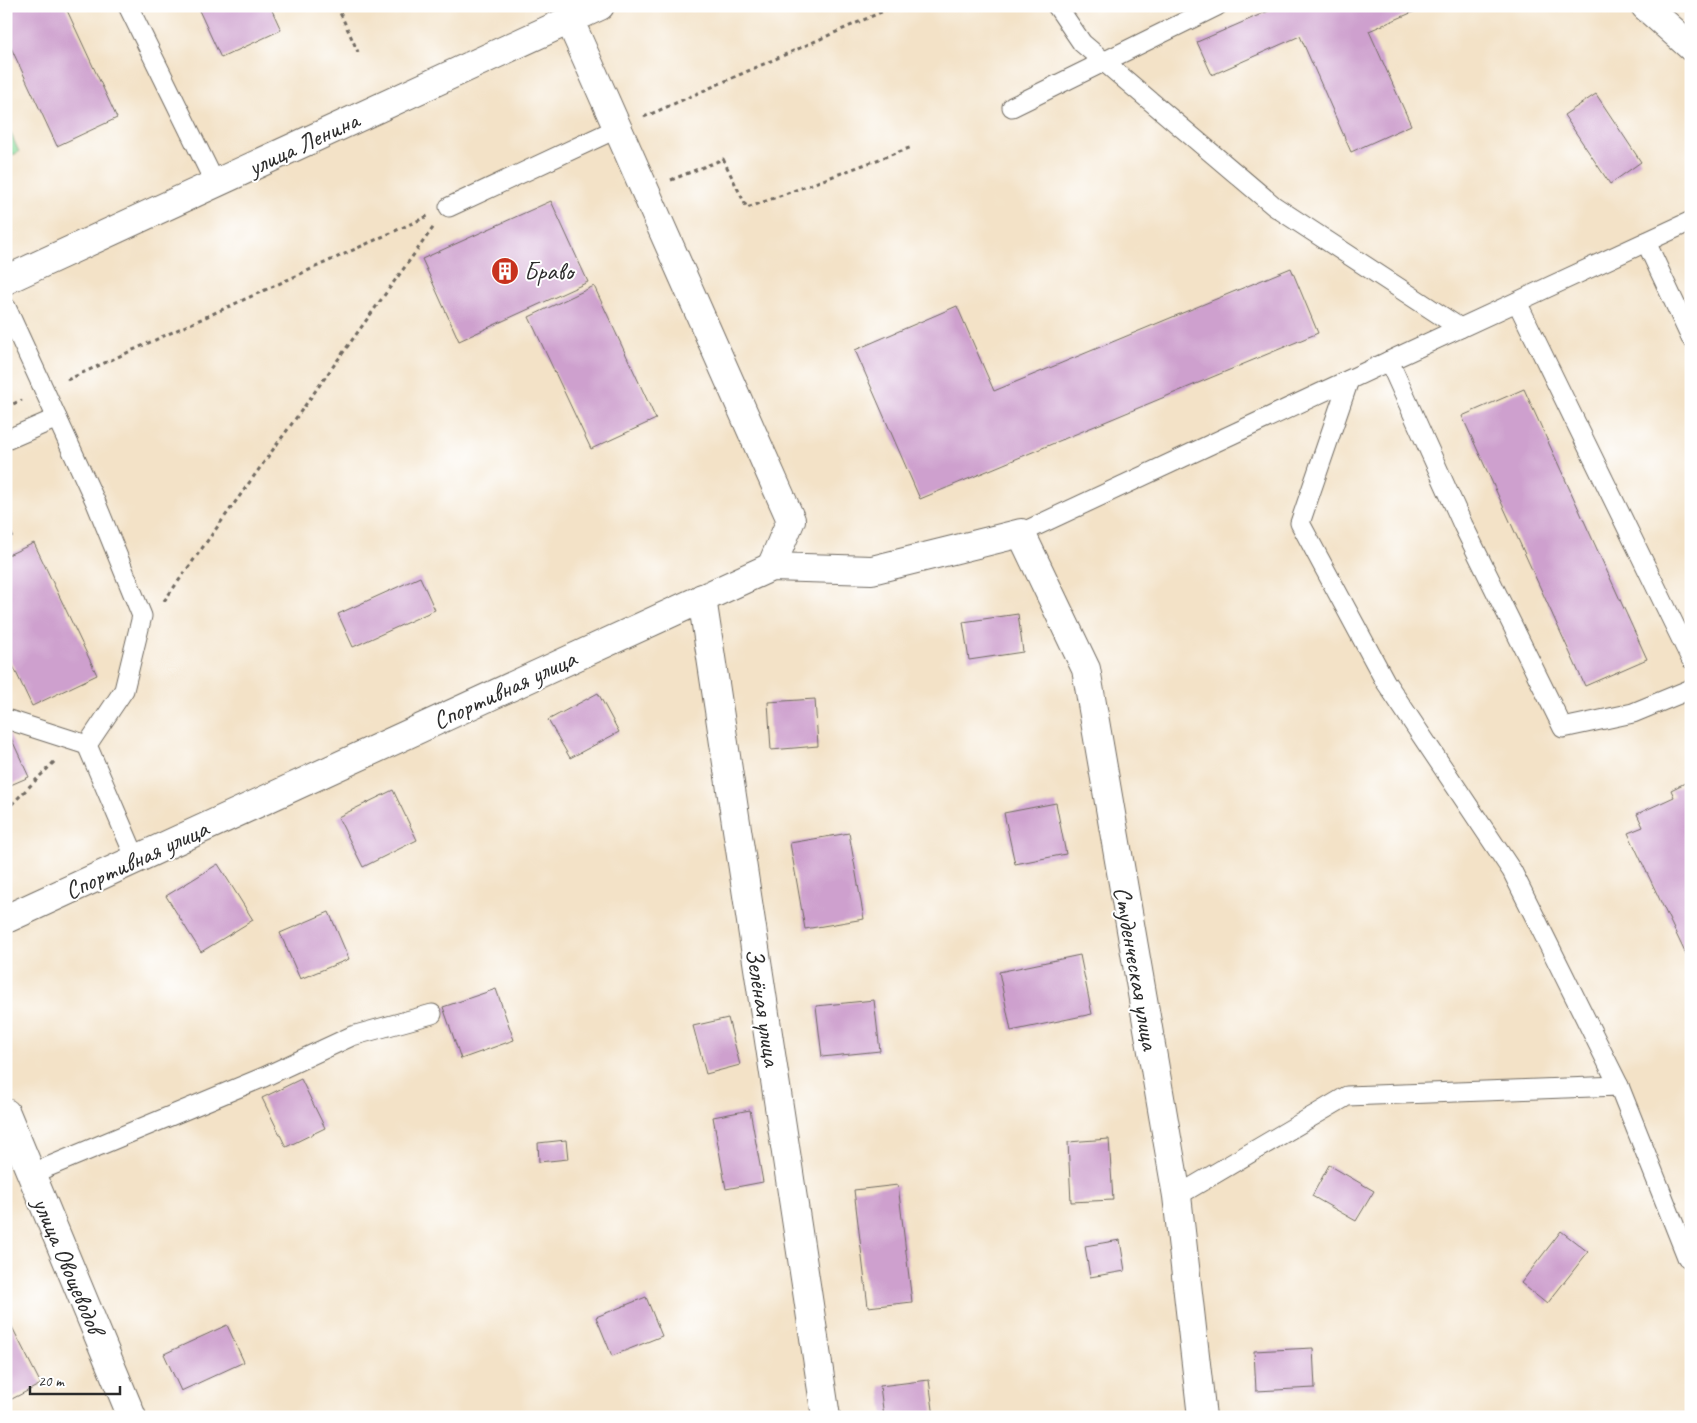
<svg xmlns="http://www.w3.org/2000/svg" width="1697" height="1423" viewBox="0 0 1697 1423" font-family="Caveat,sans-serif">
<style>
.green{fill:#8bdb9b;stroke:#5b8363}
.building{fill:#cea0ce}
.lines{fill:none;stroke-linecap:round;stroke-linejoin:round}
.service-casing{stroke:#716b62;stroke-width:21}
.minor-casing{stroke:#716b62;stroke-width:30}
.secondary-casing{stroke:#716b62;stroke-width:30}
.primary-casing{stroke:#716b62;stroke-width:30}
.path{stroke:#716b62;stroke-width:3;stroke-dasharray:4 4;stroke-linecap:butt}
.service{stroke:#fff;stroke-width:19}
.minor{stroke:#fff;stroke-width:28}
.secondary{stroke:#fff;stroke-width:28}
.primary{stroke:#fff;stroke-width:28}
.labels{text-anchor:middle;stroke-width:4;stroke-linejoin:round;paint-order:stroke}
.street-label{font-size:25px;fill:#2b2b2b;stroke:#fff}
.poi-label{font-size:25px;fill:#2b2b2b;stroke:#fff;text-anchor:start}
</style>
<rect width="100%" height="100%" fill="#fff"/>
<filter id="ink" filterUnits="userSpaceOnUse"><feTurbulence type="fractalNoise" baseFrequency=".02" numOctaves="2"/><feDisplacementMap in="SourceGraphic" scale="10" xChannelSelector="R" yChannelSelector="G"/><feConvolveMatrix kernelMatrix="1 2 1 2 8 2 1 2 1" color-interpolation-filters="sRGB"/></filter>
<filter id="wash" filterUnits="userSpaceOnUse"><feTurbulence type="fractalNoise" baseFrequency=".0096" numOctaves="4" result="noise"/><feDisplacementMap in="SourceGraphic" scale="20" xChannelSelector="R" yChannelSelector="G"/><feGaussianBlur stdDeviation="1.12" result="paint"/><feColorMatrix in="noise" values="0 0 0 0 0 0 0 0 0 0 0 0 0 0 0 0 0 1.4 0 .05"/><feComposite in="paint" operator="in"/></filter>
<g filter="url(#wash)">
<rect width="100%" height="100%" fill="#f3e2c7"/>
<path class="green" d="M 6,123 L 19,152 L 6,158 Z"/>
<g id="blocks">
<g class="building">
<path d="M 6,6 L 65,6 L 117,118 L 57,146 L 6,37 Z"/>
<path d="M 197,6 L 270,6 L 281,30 L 221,58 Z"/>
<path d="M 1280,6 L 1419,6 L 1420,9 L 1369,31 L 1411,125 L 1351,152 L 1300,36 L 1212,75 L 1197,42 Z"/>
<path d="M 1596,94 L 1641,162 L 1610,184 L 1564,115 Z"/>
<path d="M 551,201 L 588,282 L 459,341 L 422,259 Z"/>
<path d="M 1291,268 L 1318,333 L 920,499 L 855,350 L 957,306 L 994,391 Z"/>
<path d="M 594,286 L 656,419 L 591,449 L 529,317 Z"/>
<path d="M 1524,389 L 1647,659 L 1585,686 L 1462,416 Z"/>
<path d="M 6,521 L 13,536 L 6,539 Z"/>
<path d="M 34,543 L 97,675 L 32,706 L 6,651 L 6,556 Z"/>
<path d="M 420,577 L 435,610 L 353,647 L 338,614 Z"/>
<path d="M 1018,614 L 1023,652 L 969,660 L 963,622 Z"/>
<path d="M 598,693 L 619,732 L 570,758 L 548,720 Z"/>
<path d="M 815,699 L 818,746 L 771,750 L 768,702 Z"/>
<path d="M 6,727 L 29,777 L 6,787 Z"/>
<path d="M 1691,780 L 1691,965 L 1628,833 L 1643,827 L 1637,814 L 1674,797 L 1671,790 Z"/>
<path d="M 393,790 L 417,840 L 363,867 L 338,817 Z"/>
<path d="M 1056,803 L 1066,854 L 1015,864 L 1004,813 Z"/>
<path d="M 849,833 L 864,919 L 805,929 L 790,843 Z"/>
<path d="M 218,864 L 253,920 L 201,952 L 166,896 Z"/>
<path d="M 329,912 L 349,959 L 300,979 L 280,933 Z"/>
<path d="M 1080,955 L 1092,1014 L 1011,1031 L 999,972 Z"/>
<path d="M 496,989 L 514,1040 L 461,1059 L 443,1007 Z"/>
<path d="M 874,1000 L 880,1051 L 822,1057 L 816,1006 Z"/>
<path d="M 728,1018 L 740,1065 L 706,1074 L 693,1026 Z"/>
<path d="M 301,1079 L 325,1128 L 286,1147 L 262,1098 Z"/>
<path d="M 750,1110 L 763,1182 L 726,1189 L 713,1117 Z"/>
<path d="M 1109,1139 L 1113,1200 L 1071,1202 L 1068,1142 Z"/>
<path d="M 566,1140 L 568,1159 L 539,1162 L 538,1143 Z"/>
<path d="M 1329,1165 L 1374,1191 L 1356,1221 L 1312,1196 Z"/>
<path d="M 898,1185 L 912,1302 L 868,1307 L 854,1190 Z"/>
<path d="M 1561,1231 L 1588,1252 L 1547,1304 L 1521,1283 Z"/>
<path d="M 1120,1240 L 1125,1271 L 1090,1277 L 1085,1246 Z"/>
<path d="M 646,1297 L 662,1336 L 612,1356 L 596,1317 Z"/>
<path d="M 11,1325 L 41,1384 L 6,1402 L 6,1328 Z"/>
<path d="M 227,1325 L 244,1362 L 181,1391 L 164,1354 Z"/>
<path d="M 1313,1348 L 1315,1388 L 1256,1391 L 1254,1351 Z"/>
<path d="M 929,1380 L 934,1417 L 884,1417 L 880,1386 Z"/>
</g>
</g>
</g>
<g filter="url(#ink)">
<use href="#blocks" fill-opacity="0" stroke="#716b62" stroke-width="1"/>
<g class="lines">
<g class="service-casing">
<g id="service">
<path d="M 128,6 L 215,183"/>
<path d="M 1057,6 L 1082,43 L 1274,206 L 1460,328"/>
<path d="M 1012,107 L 1217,6"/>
<path d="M 449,207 L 618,128"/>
<path d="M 1691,221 L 1389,361 L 1463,525 L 1563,728 L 1633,713 L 1691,689"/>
<path d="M 1646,242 L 1691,338"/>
<path d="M 1517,302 L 1691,659"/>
<path d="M 6,307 L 96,503 L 142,616 L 124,690 L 87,745 L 136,859"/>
<path d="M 1349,380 L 1300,523 L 1385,681 L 1512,871 L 1619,1086"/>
<path d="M 6,440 L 57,418"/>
<path d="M 1021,533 L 1389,361"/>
<path d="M 6,719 L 87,745"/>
<path d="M 31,1174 L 264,1077 L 352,1036 L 432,1014"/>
<path d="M 1177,1196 L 1347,1096 L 1619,1086 L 1687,1257"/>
</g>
</g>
<g class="minor-casing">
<g id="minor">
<path d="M 570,21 L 791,520 L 771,567"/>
<path d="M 702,598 L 826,1417"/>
<path d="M 6,919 L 771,567 L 872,570 L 1021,533 L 1086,669 L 1177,1196 L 1202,1417"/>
<path d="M 6,1113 L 132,1417"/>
</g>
</g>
<g class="secondary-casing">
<path id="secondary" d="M 1645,6 L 1691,47"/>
</g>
<g class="primary-casing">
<path id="primary" d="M 6,280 L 600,6"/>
</g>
<g class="path">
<path d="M 337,6 L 358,52"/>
<path d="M 644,117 L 895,6"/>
<path d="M 671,180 L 723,159 L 747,208 L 912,147"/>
<path d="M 67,380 L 428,216"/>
<path d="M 6,407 L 22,400"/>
<path d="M 164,601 L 435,225"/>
<path d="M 6,810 L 55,761"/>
</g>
<use href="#service" class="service"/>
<use href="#minor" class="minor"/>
<use href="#secondary" class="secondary"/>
<use href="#primary" class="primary"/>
</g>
</g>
<defs>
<g id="building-disc" transform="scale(1.4375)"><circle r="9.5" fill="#c8321e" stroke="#fff"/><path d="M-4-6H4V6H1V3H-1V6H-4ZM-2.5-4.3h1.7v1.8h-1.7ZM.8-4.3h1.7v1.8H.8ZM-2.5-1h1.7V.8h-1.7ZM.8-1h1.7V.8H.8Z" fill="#fff"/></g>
</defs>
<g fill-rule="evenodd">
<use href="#building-disc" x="505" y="271"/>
</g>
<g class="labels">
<g class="street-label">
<text transform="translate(303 143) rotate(-25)" y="9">улица Ленина</text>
<text transform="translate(504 689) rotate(-25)" y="9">Спортивная улица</text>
<text transform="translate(136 859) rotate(-25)" y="9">Спортивная улица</text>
<text transform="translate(1137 968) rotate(80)" y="9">Студенческая улица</text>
<text transform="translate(764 1007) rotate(81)" y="9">Зелёная улица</text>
<text transform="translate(69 1265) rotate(67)" y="9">улица Овощеводов</text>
</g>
<g class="poi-label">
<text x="524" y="280">Браво</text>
</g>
</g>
<rect width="1697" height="1423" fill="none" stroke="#fff" stroke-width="25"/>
<path d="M30 1386v8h90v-8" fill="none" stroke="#2b2b2b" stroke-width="2.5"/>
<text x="38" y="1386" font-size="15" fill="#2b2b2b" stroke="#ffffff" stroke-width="4" paint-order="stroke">20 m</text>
</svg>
